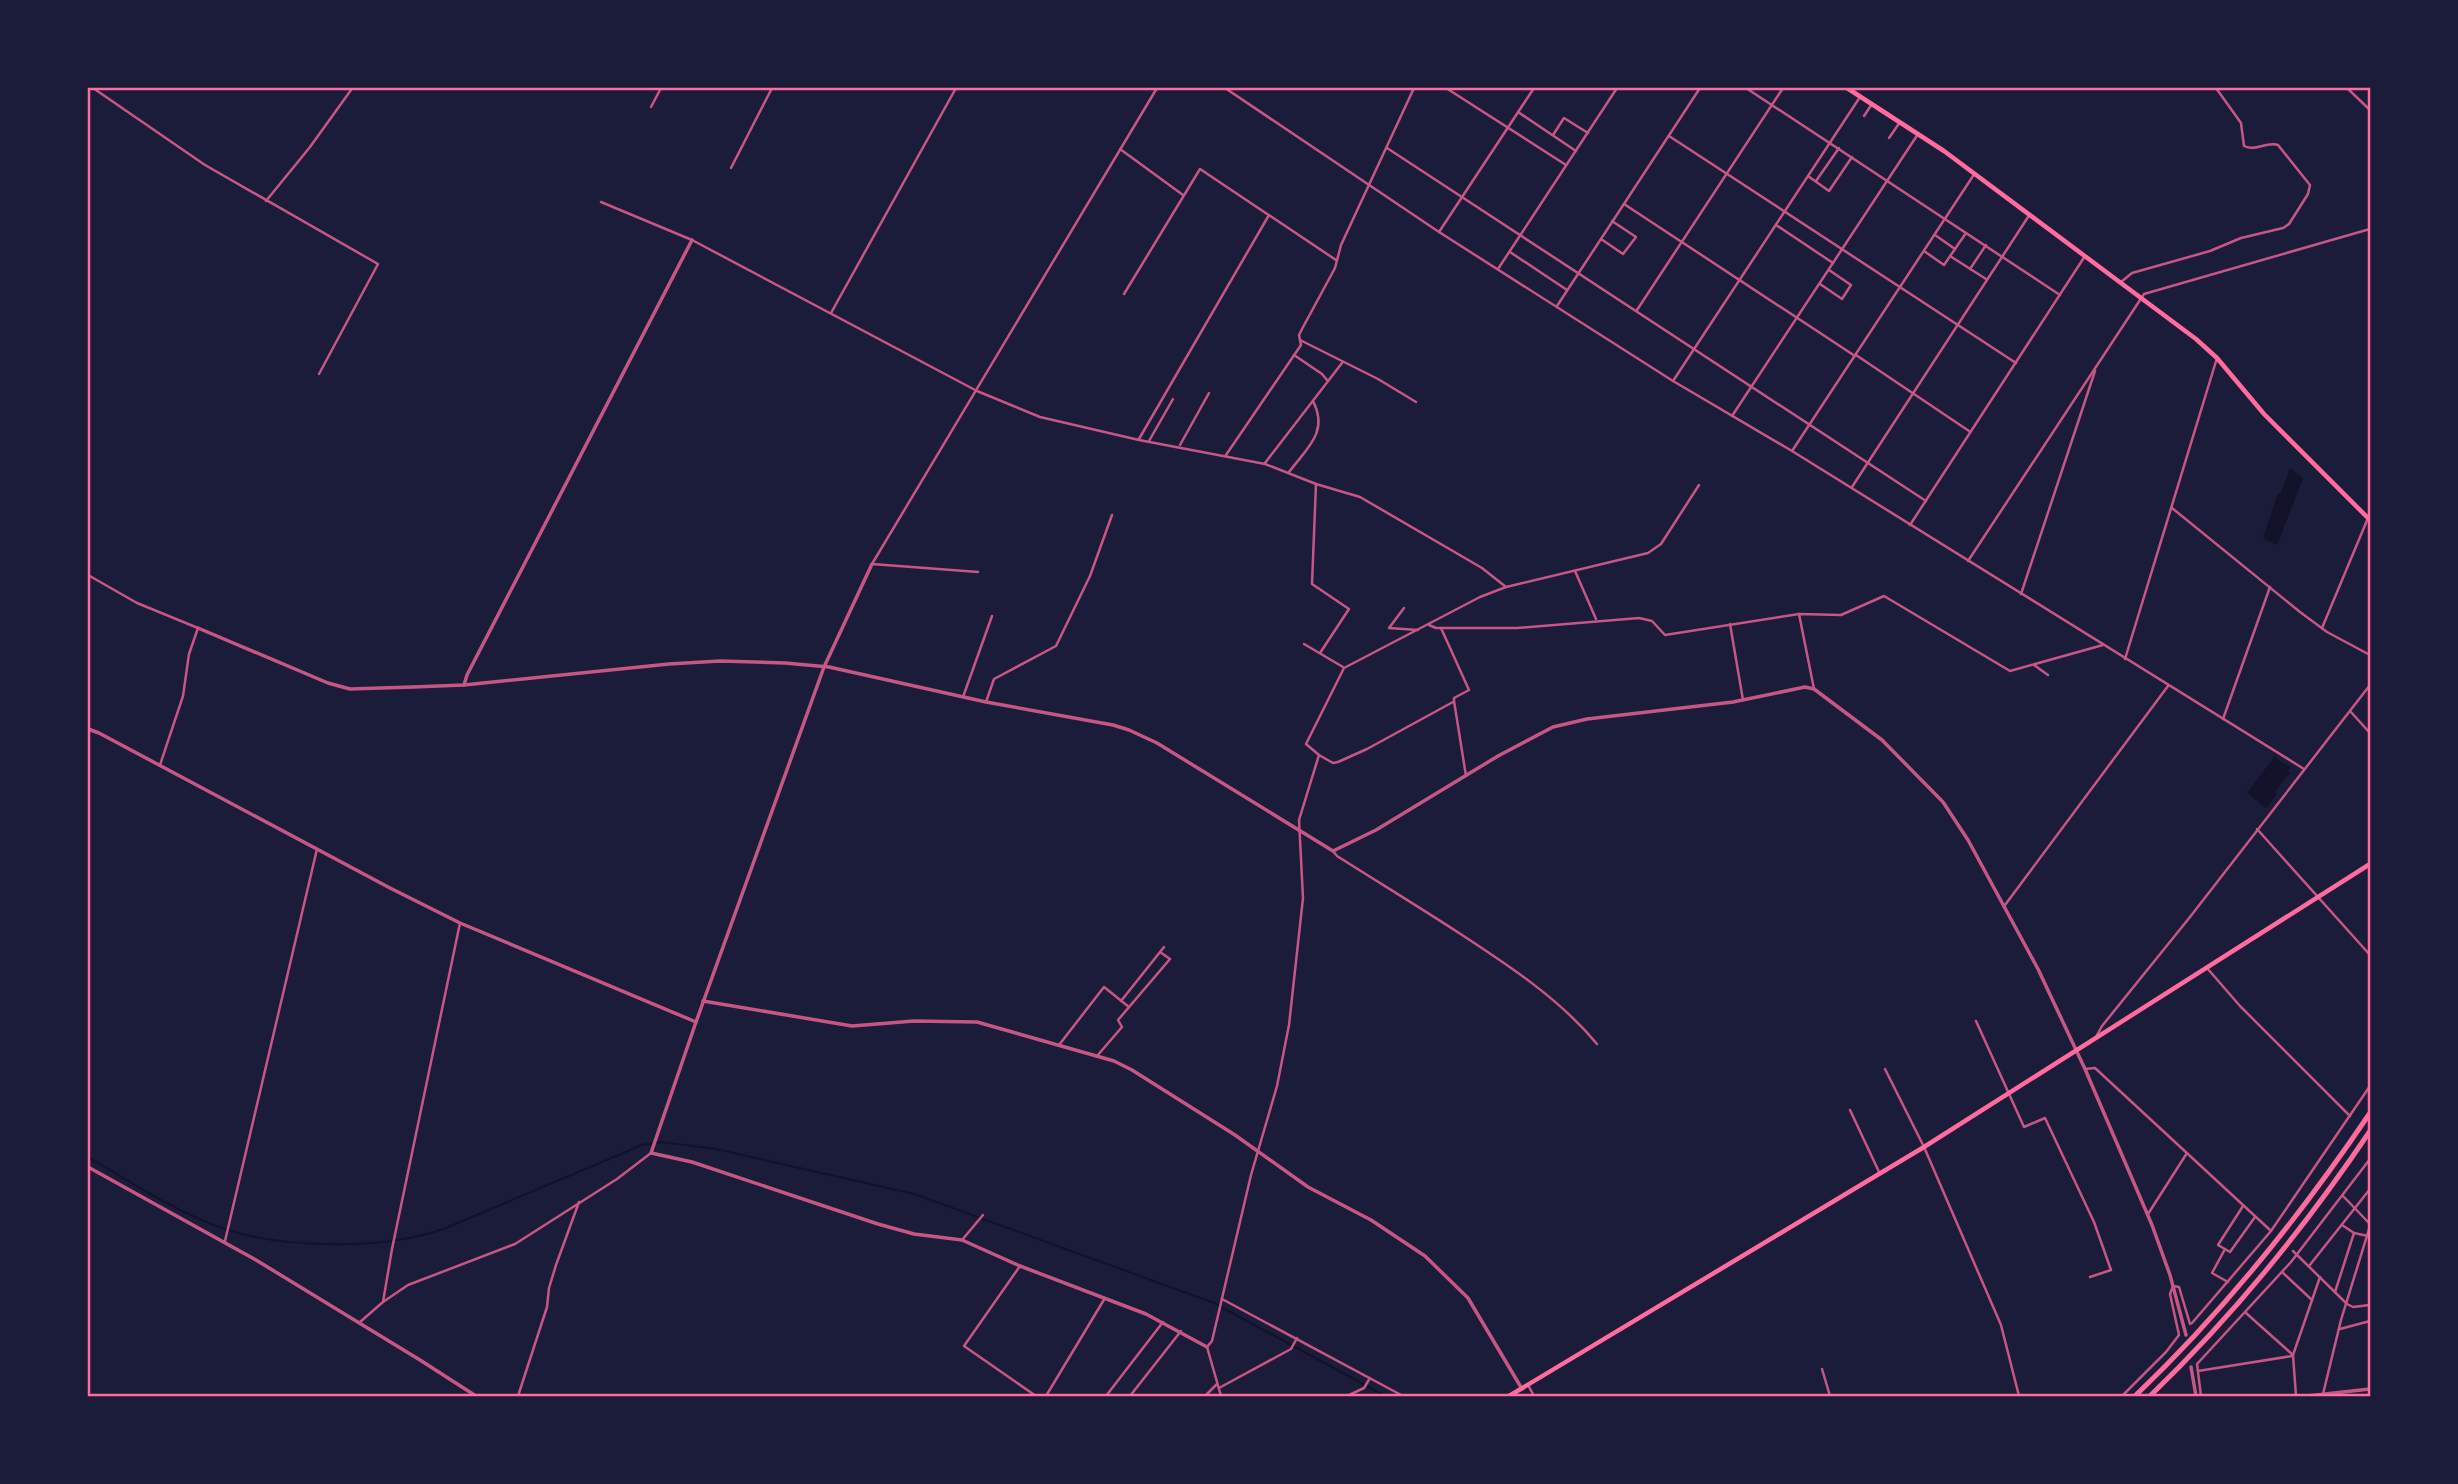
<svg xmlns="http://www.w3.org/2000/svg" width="2458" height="1484" viewBox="0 0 2458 1484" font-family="'Fira Sans',sans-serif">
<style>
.water{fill:#12122b}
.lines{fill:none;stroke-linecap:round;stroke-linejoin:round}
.stream{stroke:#12122b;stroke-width:2}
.minor{stroke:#c65784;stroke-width:2.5}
.tertiary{stroke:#c65784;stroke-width:3.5}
.secondary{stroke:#ff6b9d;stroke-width:4.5}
.primary{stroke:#ff6b9d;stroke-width:4.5}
.motorway{stroke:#ff6b9d;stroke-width:5}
.neatline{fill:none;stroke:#ff6b9d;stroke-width:2.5}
</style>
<rect width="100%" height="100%" fill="#1b1b3a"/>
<g class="water">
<path d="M 2290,468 L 2303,478 L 2277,545 L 2263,538 L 2278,493 L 2281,493 Z"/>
<path d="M 2275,756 L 2279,761 L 2291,767 L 2288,771 L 2290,773 L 2275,791 L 2277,794 L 2266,808 L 2247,793 Z"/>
</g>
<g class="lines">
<path class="stream" d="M 88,1157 C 131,1182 177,1213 225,1229 C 285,1249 387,1250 446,1228 L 642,1145 L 661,1142 L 716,1149 L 914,1194 L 1214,1303 L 1385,1396"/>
<g class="minor">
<path d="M 93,88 L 205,165 L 378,264 L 319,374"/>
<path d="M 1225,88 L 1439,232 L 1673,381 L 1792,451 L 2304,769"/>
<path d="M 1446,88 L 1566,165"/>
<path d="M 1746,88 L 2060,295"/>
<path d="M 2347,88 L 2370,110"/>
<path d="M 651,107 L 661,88"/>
<path d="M 1518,112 L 1576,151"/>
<path d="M 1864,116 L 1872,104"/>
<path d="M 1553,135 L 1564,118 L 1588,133"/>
<path d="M 1669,136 L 2016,363"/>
<path d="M 1889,138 L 1900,122"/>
<path d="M 1387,148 L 1926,501"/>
<path d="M 1120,149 L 1183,195"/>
<path d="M 731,168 L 772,88"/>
<path d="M 1808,176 L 1829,191 L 1852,157"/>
<path d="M 1816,181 L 1839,148"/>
<path d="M 266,201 L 310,147 L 351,90"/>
<path d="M 601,202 L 692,240 L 977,391 L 1040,417 L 1139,440 L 1265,464 L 1316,484 L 1360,497 L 1482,568 L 1506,587"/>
<path d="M 1624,204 L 1855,356"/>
<path d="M 1776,225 L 1833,263"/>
<path d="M 1439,232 L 1534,88"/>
<path d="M 1935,235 L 1955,249"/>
<path d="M 1601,239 L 1623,254 L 1636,237 L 1612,221"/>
<path d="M 1924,251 L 1944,265 L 1966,233"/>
<path d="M 1510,252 L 1567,290"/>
<path d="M 1950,256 L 1986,279"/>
<path d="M 1498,269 L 1617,88"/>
<path d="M 1970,269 L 1986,245"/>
<path d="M 2121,282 L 2132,273 L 2210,251 L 2241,238 L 2283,228 L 2289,224 L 2308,194 L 2310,185 L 2278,145 C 2266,141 2256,152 2244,146 L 2241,123 L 2216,88"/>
<path d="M 1820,284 L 1842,299 L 1851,285 L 1829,270"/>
<path d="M 1124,294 L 1200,169 L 1336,260"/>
<path d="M 1557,306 L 1700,88"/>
<path d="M 1637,310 L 1783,88"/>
<path d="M 831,313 L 956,88"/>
<path d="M 1300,340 L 1378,379 L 1416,402"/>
<path d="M 1294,355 L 1322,374 L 1327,380"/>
<path d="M 1856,355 L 1969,431"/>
<path d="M 1673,381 L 1860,97"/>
<path d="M 1732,416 L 1918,134"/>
<path d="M 1139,439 L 1269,215"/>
<path d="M 1149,441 L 1173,399"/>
<path d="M 1180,445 L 1209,393"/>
<path d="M 1792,451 L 1975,173"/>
<path d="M 1226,455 L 1301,345 L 1299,335 L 1302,329 L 1335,268 L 1341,245 L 1414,88"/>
<path d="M 1265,463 L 1342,363"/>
<path d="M 1289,472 C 1307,448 1329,432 1313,401"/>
<path d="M 1316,484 L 1312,584 L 1349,609 L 1320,653"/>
<path d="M 1852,487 L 2030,214"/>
<path d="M 2172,508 L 2300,612 L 2327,632 L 2370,655"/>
<path d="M 1910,525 L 2085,256"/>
<path d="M 1968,561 L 2144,294 L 2370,229"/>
<path d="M 1575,571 L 1596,619"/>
<path d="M 978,572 L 872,564 L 1157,88"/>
<path d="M 88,575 L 137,603 L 198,628 L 189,654 L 183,696 L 160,765"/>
<path d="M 2021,594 L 2095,371"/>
<path d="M 1404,608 L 1389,628 L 1418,630"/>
<path d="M 1799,614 L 1814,689"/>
<path d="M 1730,624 L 1743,700"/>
<path d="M 1429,625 L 1436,628 L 1517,628 L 1639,618 L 1652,621 L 1665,635 L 1799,614 L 1841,615 L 1884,596 L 2010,671 L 2103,645"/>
<path d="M 1441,628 L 1469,690 L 1454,698 L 1454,701 L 1466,776"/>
<path d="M 2322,628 L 2368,518"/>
<path d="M 1304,644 L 1343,667"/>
<path d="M 2125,659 L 2217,358"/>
<path d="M 2034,665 L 2048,675"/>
<path d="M 963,697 L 992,616"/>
<path d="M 986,702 L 994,679 L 1056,646 L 1090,576 L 1112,515"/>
<path d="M 2350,711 L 2370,733"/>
<path d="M 2223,719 L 2270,587"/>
<path d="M 1319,755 L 1333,763 L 1338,762 L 1367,749 L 1453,702"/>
<path d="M 2257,829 L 2370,955"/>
<path d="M 1333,851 L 1337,856 C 1378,882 1419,907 1459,933 C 1508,965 1560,999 1597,1044"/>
<path d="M 2005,905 L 2168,686"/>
<path d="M 2207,968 L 2240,1006 L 2350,1116"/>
<path d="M 1121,1001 L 1164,947"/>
<path d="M 1976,1021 L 2024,1127 L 2045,1118 L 2094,1222 L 2111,1270 L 2090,1277"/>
<path d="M 2096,1037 L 2102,1026 L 2190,917 L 2370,685"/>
<path d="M 1059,1045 L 1104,987 L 1129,1007"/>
<path d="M 1097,1056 L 1122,1027 L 1118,1020 L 1170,959 L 1160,952"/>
<path d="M 1885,1069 L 1924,1147 L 2001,1325 L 2019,1396"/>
<path d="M 2085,1069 L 2095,1068 L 2270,1230"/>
<path d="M 1850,1110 L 1880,1174"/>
<path d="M 2343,1196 L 2370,1224"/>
<path d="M 2243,1206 L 2218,1245 L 2230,1252 L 2255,1217"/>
<path d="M 2148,1214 L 2187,1153"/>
<path d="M 2342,1225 L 2354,1233 L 2368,1236"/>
<path d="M 962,1240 L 983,1215"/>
<path d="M 225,1241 L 317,849"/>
<path d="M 2225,1249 L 2212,1273 L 2228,1282"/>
<path d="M 2293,1251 L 2347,1304 L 2353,1307 L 2370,1305"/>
<path d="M 1020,1266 L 964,1346 L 1036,1396"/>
<path d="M 2309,1266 L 2370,1189"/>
<path d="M 2282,1272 L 2312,1300"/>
<path d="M 2335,1292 L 2354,1233"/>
<path d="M 1222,1299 L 1403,1396"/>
<path d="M 383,1302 L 392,1249 L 460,923"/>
<path d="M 2246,1313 L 2293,1355"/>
<path d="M 360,1322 L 383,1302 L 408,1285 L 515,1244 L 617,1179 L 651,1153"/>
<path d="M 2340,1329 L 2370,1321"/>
<path d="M 1822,1369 L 1830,1396"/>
<path d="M 2198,1371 L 2292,1356"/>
<path d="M 1528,1385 L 1534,1396"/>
<path d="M 1219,1388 L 1291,1349 L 1297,1338"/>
<path d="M 2323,1394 L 2341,1320 L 2370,1226"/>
<path d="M 518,1396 L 547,1307 L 549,1288 L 556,1265 L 579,1202"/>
<path d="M 1046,1396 L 1105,1298"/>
<path d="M 1106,1396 L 1163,1322"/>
<path d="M 1130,1396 L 1181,1331"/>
<path d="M 1205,1396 L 1217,1384"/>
<path d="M 1221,1396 L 1207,1347 L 1212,1341 L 1251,1175 L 1277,1086 L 1289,1025 L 1303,898 L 1299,820 L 1319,755 L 1306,744 L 1344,668 L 1480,597 L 1506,587 L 1648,553 L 1661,544 L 1699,485"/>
<path d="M 1347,1396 L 1364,1388 L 1370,1378"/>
<path d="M 2122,1396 L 2166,1352 L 2179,1335 L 2170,1294 L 2173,1286 L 2179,1287 L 2190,1324 L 2192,1323 L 2271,1231 L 2370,1086"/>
<path d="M 2201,1396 L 2197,1364 L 2291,1262 L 2370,1159"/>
<path d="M 2296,1396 L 2293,1355 L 2320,1277"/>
</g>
<g class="tertiary">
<path d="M 872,564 L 824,667 L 696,1022 L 651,1153 L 692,1162 L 878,1224 L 914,1234 L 962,1240 L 1020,1266 L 1146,1314 L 1207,1347"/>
<path d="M 198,628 L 328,683 L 350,689 L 413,687 L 464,685 L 669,664 L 720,661 L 785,663 L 829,667 L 986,702 L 1113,725 L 1129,730 L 1157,743 L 1333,851 L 1376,830 L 1498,756 L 1553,727 L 1587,719 L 1733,702 L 1805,687 L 1814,689 L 1882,740 L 1943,802 L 1968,840 L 2038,969 L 2085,1069 L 2152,1225 L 2170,1275 L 2186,1335"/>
<path d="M 464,685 L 467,675 L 692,240"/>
<path d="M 88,729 L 99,733 L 390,888 L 460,923 L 696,1022"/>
<path d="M 703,1001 L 852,1026 L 914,1021 L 977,1022 L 1114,1061 L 1132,1070 L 1235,1135 L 1308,1187 L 1371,1220 L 1425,1256 L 1468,1298 L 1522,1389"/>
<path d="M 88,1167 L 256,1260 L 420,1360 L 476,1396"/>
<path d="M 2191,1367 L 2196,1396"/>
<path d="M 2307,1396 L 2370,1389"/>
</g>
<path class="secondary" d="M 1847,88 L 1944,151 L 2196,339 L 2217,358 L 2264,414 L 2370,520"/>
<path class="primary" d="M 1509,1396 L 1924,1147 L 2370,864"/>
<g class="motorway">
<path d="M 2135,1396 C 2224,1311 2301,1215 2370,1113"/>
<path d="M 2150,1396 C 2233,1316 2306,1226 2370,1131"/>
</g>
</g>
<rect width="2458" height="1484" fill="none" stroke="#1b1b3a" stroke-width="178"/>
<rect x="89" y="89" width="2280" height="1306" class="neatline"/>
</svg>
